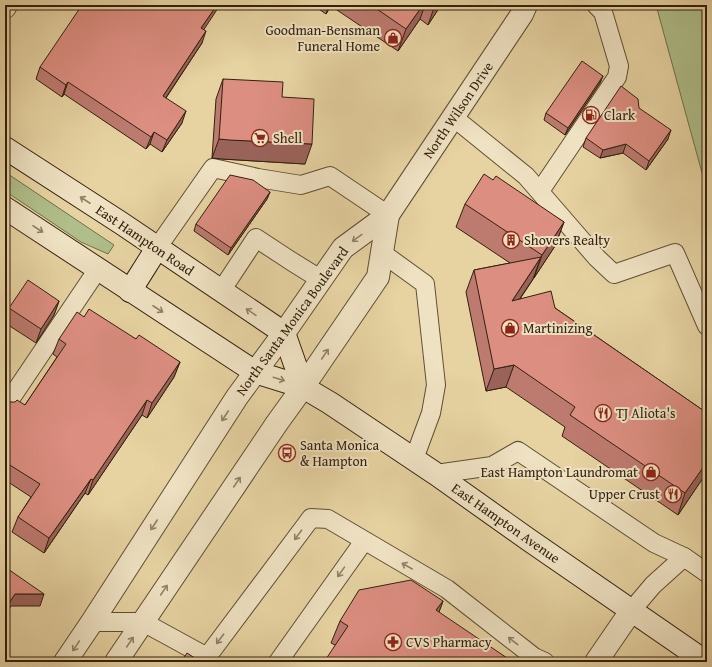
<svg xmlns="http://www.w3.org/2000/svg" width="712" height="667" viewBox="0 0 712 667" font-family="'Gentium Book Plus',serif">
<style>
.green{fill:#afbe8a;stroke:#70704c}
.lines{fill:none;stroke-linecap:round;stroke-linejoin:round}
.service-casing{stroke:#5f4e33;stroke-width:20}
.minor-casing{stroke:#5f4e33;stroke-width:24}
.tertiary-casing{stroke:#5f4e33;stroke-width:24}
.secondary-casing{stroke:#32210e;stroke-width:24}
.service{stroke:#efe2c3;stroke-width:18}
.minor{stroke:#efe2c3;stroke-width:22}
.tertiary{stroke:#efe2c3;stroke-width:22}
.secondary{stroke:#efe2c3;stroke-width:22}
.wall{fill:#bd7a6f;stroke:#32210e}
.shaded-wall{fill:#9a635a;stroke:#32210e}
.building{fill:#dc8e81;stroke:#32210e}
.oneway{stroke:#908268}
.labels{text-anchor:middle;stroke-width:4;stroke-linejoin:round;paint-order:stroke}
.poi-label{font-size:14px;fill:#32210e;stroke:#efe2c3;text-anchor:start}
.street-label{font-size:14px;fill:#32210e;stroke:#efe2c3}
</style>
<rect width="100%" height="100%" fill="#e7d3a2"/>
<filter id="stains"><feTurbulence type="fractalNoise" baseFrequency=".005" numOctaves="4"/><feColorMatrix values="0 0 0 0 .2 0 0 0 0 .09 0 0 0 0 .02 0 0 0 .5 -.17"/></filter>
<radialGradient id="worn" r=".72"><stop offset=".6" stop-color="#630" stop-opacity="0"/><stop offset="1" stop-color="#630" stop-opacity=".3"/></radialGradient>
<g class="green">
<path d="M 656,5 L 707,5 L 707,191 Z"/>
<path d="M 5,172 L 114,245 L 108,254 L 81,242 L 5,191 Z"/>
</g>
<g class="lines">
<g class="service-casing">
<g id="service">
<path d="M 453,117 L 526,176 L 597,258 L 614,274 L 675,253 L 707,326"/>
<path d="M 540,191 L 617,77 L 619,66 L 603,12 L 596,5"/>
<path d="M 157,248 L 213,168 L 258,178 L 301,185 L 330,176 L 388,215"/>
<path d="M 382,253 L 425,284 L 436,385 L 431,413 L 414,459"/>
<path d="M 221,291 L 256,238 L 291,261 L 320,279"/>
<path d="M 5,407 L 98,269"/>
<path d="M 436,474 L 492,466 L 518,451 L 654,543 L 684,557"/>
<path d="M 631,611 L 653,585 L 684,557 L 707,573"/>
<path d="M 92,622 L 143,622 L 207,657 L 311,518 L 328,519 L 447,589 L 534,657 L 545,662"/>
<path d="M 278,662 L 364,541"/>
</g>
</g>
<g class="minor-casing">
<g id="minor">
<path d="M 5,7 L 6,5"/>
<path d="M 596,662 L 631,611"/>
</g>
</g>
<g class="tertiary-casing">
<g id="tertiary">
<path d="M 65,662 L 92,622 L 237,397 L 284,333 L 343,248 L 388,215 L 522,14 L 526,5"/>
<path d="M 116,662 L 277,423 L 303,387 L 378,277 L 388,215"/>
</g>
</g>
<g class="secondary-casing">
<g id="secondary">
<path d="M 5,148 L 121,223 L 284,333 L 303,387"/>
<path d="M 5,208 L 255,372 L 303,387 L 330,403 L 436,474 L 529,540 L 706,662"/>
<path d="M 130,291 L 157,248"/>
</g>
</g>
<use href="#service" class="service"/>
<use href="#minor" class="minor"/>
<use href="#tertiary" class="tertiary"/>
<use href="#secondary" class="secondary"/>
</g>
<g class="wall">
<path d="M 313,5 L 441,5 L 428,25 L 420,19 L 398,51 L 331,6 L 326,14 Z"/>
<path d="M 204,30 L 202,43 L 166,98 L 182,123 L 162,152 L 150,144 L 146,149 L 64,94 L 62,97 L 36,79 L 40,67 Z"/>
<path d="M 603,76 L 600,83 L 565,135 L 544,120 L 546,113 Z"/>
<path d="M 223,79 L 282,97 L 305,164 L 222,159 L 212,158 L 216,99 Z"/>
<path d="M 639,108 L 668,139 L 646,170 L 623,153 L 600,158 L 583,147 L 586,138 Z"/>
<path d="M 493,180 L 564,222 L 555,246 L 520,299 L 555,308 L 707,413 L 707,472 L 678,515 L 562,436 L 565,427 L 506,387 L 486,391 L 466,292 L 474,270 L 510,263 L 456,227 L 465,204 Z"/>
<path d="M 270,192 L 267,199 L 228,255 L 194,231 L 196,224 Z"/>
<path d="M 59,301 L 54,315 L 36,343 L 5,323 L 5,319 L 9,308 Z"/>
<path d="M 84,317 L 136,339 L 180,362 L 174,377 L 147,418 L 142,415 L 88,495 L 85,493 L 44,553 L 12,532 L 18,517 L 31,497 L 5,480 L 5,401 L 25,405 L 57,357 L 53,354 L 59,339 Z"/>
<path d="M 443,601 L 439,612 L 335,645 L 331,643 L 340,621 Z"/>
</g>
<g class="shaded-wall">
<path d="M 217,5 L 220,5 L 197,40 L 201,28 Z"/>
<path d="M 329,5 L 331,5 L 326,14 Z"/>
<path d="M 423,5 L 425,5 L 420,19 L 398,51 L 406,29 Z"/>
<path d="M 435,5 L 441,5 L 428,25 Z"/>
<path d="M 206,31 L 202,43 L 159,108 L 163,96 Z"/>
<path d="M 603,76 L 600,83 L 565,135 L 568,128 Z"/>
<path d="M 68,82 L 64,94 L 62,97 L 66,85 Z"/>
<path d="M 186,111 L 182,123 L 162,152 L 167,140 Z"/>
<path d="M 671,130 L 668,139 L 646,170 L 649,161 Z"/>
<path d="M 154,132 L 150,144 L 146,149 L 151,137 Z"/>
<path d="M 219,139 L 312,144 L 305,164 L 222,159 L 212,158 Z"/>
<path d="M 626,144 L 623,153 L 600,158 L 603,150 Z"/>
<path d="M 270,192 L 267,199 L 228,255 L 231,248 Z"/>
<path d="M 564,222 L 555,246 L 534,278 L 542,255 Z"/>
<path d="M 541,257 L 533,279 L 504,322 L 512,301 Z"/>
<path d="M 59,301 L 54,315 L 36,343 L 41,329 Z"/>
<path d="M 180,362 L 174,377 L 147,418 L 152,403 Z"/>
<path d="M 514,365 L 506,387 L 486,391 L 494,369 Z"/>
<path d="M 147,400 L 142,415 L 88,495 L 93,480 Z"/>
<path d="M 707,462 L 707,472 L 678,515 L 685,493 Z"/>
<path d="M 91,479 L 85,493 L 44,553 L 49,538 Z"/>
<path d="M 15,594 L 44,594 L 40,606 L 11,606 L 5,615 L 5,609 Z"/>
<path d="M 443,601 L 435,623 L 436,610 Z"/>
</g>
<g class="building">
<path d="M 82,5 L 217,5 L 201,28 L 206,31 L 163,96 L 186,111 L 167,140 L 154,132 L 151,137 L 68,82 L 66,85 L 40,67 Z"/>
<path d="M 371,5 L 423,5 L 406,29 Z"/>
<path d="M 582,61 L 603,76 L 568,128 L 546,113 Z"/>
<path d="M 223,79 L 283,82 L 282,97 L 314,99 L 312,144 L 229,140 L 219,139 Z"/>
<path d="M 621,86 L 638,99 L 639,108 L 671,130 L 649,161 L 626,144 L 603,150 L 586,138 Z"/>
<path d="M 484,174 L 493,180 L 496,176 L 564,222 L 542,255 L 465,204 Z"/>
<path d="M 230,175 L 253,180 L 270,192 L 231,248 L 196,224 Z"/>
<path d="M 541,257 L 512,301 L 551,291 L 555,308 L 707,413 L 707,462 L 685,493 L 570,415 L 575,407 L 514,365 L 494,369 L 474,270 Z"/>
<path d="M 28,280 L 59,301 L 41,329 L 9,308 Z"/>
<path d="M 89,309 L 136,339 L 139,335 L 180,362 L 152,403 L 147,400 L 93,480 L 91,479 L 49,538 L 18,517 L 40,484 L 5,462 L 5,401 L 10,402 L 15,402 L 17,400 L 25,405 L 66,344 L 59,339 L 77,312 L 84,317 Z"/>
<path d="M 5,567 L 44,594 L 15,594 L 5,609 Z"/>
<path d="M 411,580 L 443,601 L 436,610 L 513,662 L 324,662 L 348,626 L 340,621 L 359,590 Z"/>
<path d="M 187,653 L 201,662 L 181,662 Z"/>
</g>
<defs><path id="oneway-shaft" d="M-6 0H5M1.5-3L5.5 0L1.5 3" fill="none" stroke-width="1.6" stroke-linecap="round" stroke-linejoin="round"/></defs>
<g class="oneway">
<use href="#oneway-shaft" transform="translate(85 200) rotate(-147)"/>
<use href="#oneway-shaft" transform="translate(38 229) rotate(33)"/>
<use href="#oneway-shaft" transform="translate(357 238) rotate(144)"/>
<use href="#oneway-shaft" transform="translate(158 309) rotate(33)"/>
<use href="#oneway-shaft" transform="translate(251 312) rotate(-146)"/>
<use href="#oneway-shaft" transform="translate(325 354) rotate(-56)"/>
<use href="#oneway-shaft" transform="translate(279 379) rotate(17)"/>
<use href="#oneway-shaft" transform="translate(225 416) rotate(123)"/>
<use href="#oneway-shaft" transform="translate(237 482) rotate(-56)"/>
<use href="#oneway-shaft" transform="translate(154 525) rotate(123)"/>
<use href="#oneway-shaft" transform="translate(298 535) rotate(127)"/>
<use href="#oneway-shaft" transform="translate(407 566) rotate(-150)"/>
<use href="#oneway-shaft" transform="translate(341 572) rotate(125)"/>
<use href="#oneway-shaft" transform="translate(164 590) rotate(-56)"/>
<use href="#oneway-shaft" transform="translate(220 639) rotate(127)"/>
<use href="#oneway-shaft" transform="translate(513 641) rotate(-142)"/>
<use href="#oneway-shaft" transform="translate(130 642) rotate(-56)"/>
<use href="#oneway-shaft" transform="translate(76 646) rotate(124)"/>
</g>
<defs>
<g id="shop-ring" transform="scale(0.9)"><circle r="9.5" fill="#efe2c3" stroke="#8f2418" stroke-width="1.5"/><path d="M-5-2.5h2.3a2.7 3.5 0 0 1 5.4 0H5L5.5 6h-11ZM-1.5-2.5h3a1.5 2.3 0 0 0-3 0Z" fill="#8f2418"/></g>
<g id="fuel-ring" transform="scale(0.9)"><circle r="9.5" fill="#efe2c3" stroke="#8f2418" stroke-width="1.5"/><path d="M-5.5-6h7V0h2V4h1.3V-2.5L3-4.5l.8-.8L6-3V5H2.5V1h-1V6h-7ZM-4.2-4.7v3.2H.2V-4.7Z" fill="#8f2418"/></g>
<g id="supermarket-ring" transform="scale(0.9)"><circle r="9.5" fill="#efe2c3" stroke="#8f2418" stroke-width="1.5"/><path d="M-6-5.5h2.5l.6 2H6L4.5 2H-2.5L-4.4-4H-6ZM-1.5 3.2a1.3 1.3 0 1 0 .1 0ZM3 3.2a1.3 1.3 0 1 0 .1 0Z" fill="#8f2418"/></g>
<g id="building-ring" transform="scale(0.9)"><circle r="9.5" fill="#efe2c3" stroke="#8f2418" stroke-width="1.5"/><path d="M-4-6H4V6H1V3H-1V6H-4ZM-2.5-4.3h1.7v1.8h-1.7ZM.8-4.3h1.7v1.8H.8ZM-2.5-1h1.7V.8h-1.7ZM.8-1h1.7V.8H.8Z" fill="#8f2418"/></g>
<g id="restaurant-ring" transform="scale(0.9)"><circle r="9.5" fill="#efe2c3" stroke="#8f2418" stroke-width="1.5"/><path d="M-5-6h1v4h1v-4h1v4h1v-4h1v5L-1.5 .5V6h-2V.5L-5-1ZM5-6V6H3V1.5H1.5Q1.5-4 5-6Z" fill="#8f2418"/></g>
<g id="bus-ring" transform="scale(0.9)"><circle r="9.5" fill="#efe2c3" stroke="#8f2418" stroke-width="1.5"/><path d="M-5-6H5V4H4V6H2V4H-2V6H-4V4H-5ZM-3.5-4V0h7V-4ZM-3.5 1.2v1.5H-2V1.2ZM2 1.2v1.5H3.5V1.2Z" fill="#8f2418"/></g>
<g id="pharmacy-ring" transform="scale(0.9)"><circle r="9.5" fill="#efe2c3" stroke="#8f2418" stroke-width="1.5"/><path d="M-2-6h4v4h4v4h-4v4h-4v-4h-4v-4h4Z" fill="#8f2418"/></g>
</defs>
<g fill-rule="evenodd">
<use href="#shop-ring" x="393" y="38"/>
<use href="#fuel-ring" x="591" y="115"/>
<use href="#supermarket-ring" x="260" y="138"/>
<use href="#building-ring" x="511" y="240"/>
<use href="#shop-ring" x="510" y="328"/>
<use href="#restaurant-ring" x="603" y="413"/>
<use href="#bus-ring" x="287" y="453"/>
<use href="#shop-ring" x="651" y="472"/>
<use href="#restaurant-ring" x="673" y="494"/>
<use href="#pharmacy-ring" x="393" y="642"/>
</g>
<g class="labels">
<g class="poi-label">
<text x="380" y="35" text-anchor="end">Goodman-Bensman<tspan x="380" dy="16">Funeral Home</tspan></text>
<text x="604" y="120">Clark</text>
<text x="273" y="143">Shell</text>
<text x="524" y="245">Shovers Realty</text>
<text x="523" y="333">Martinizing</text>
<text x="616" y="418">TJ Aliota's</text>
<text x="300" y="450">Santa Monica<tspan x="300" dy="16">&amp; Hampton</tspan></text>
<text x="638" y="477" text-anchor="end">East Hampton Laundromat</text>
<text x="660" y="499" text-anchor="end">Upper Crust</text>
<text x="406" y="647">CVS Pharmacy</text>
</g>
<g class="street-label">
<text transform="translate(458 110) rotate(-56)" y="5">North Wilson Drive</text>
<text transform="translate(145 240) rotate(34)" y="5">East Hampton Road</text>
<text transform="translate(292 321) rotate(-54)" y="5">North Santa Monica Boulevard</text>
<text transform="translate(506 523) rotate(35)" y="5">East Hampton Avenue</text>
</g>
</g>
<rect width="712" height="667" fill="none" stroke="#e7d3a2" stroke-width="20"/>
<rect x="6" y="6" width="700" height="655" fill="none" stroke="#32210e" stroke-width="2"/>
<rect x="10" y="10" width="692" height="647" fill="none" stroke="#32210e"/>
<rect width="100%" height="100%" filter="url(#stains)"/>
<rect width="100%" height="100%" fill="url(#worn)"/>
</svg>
